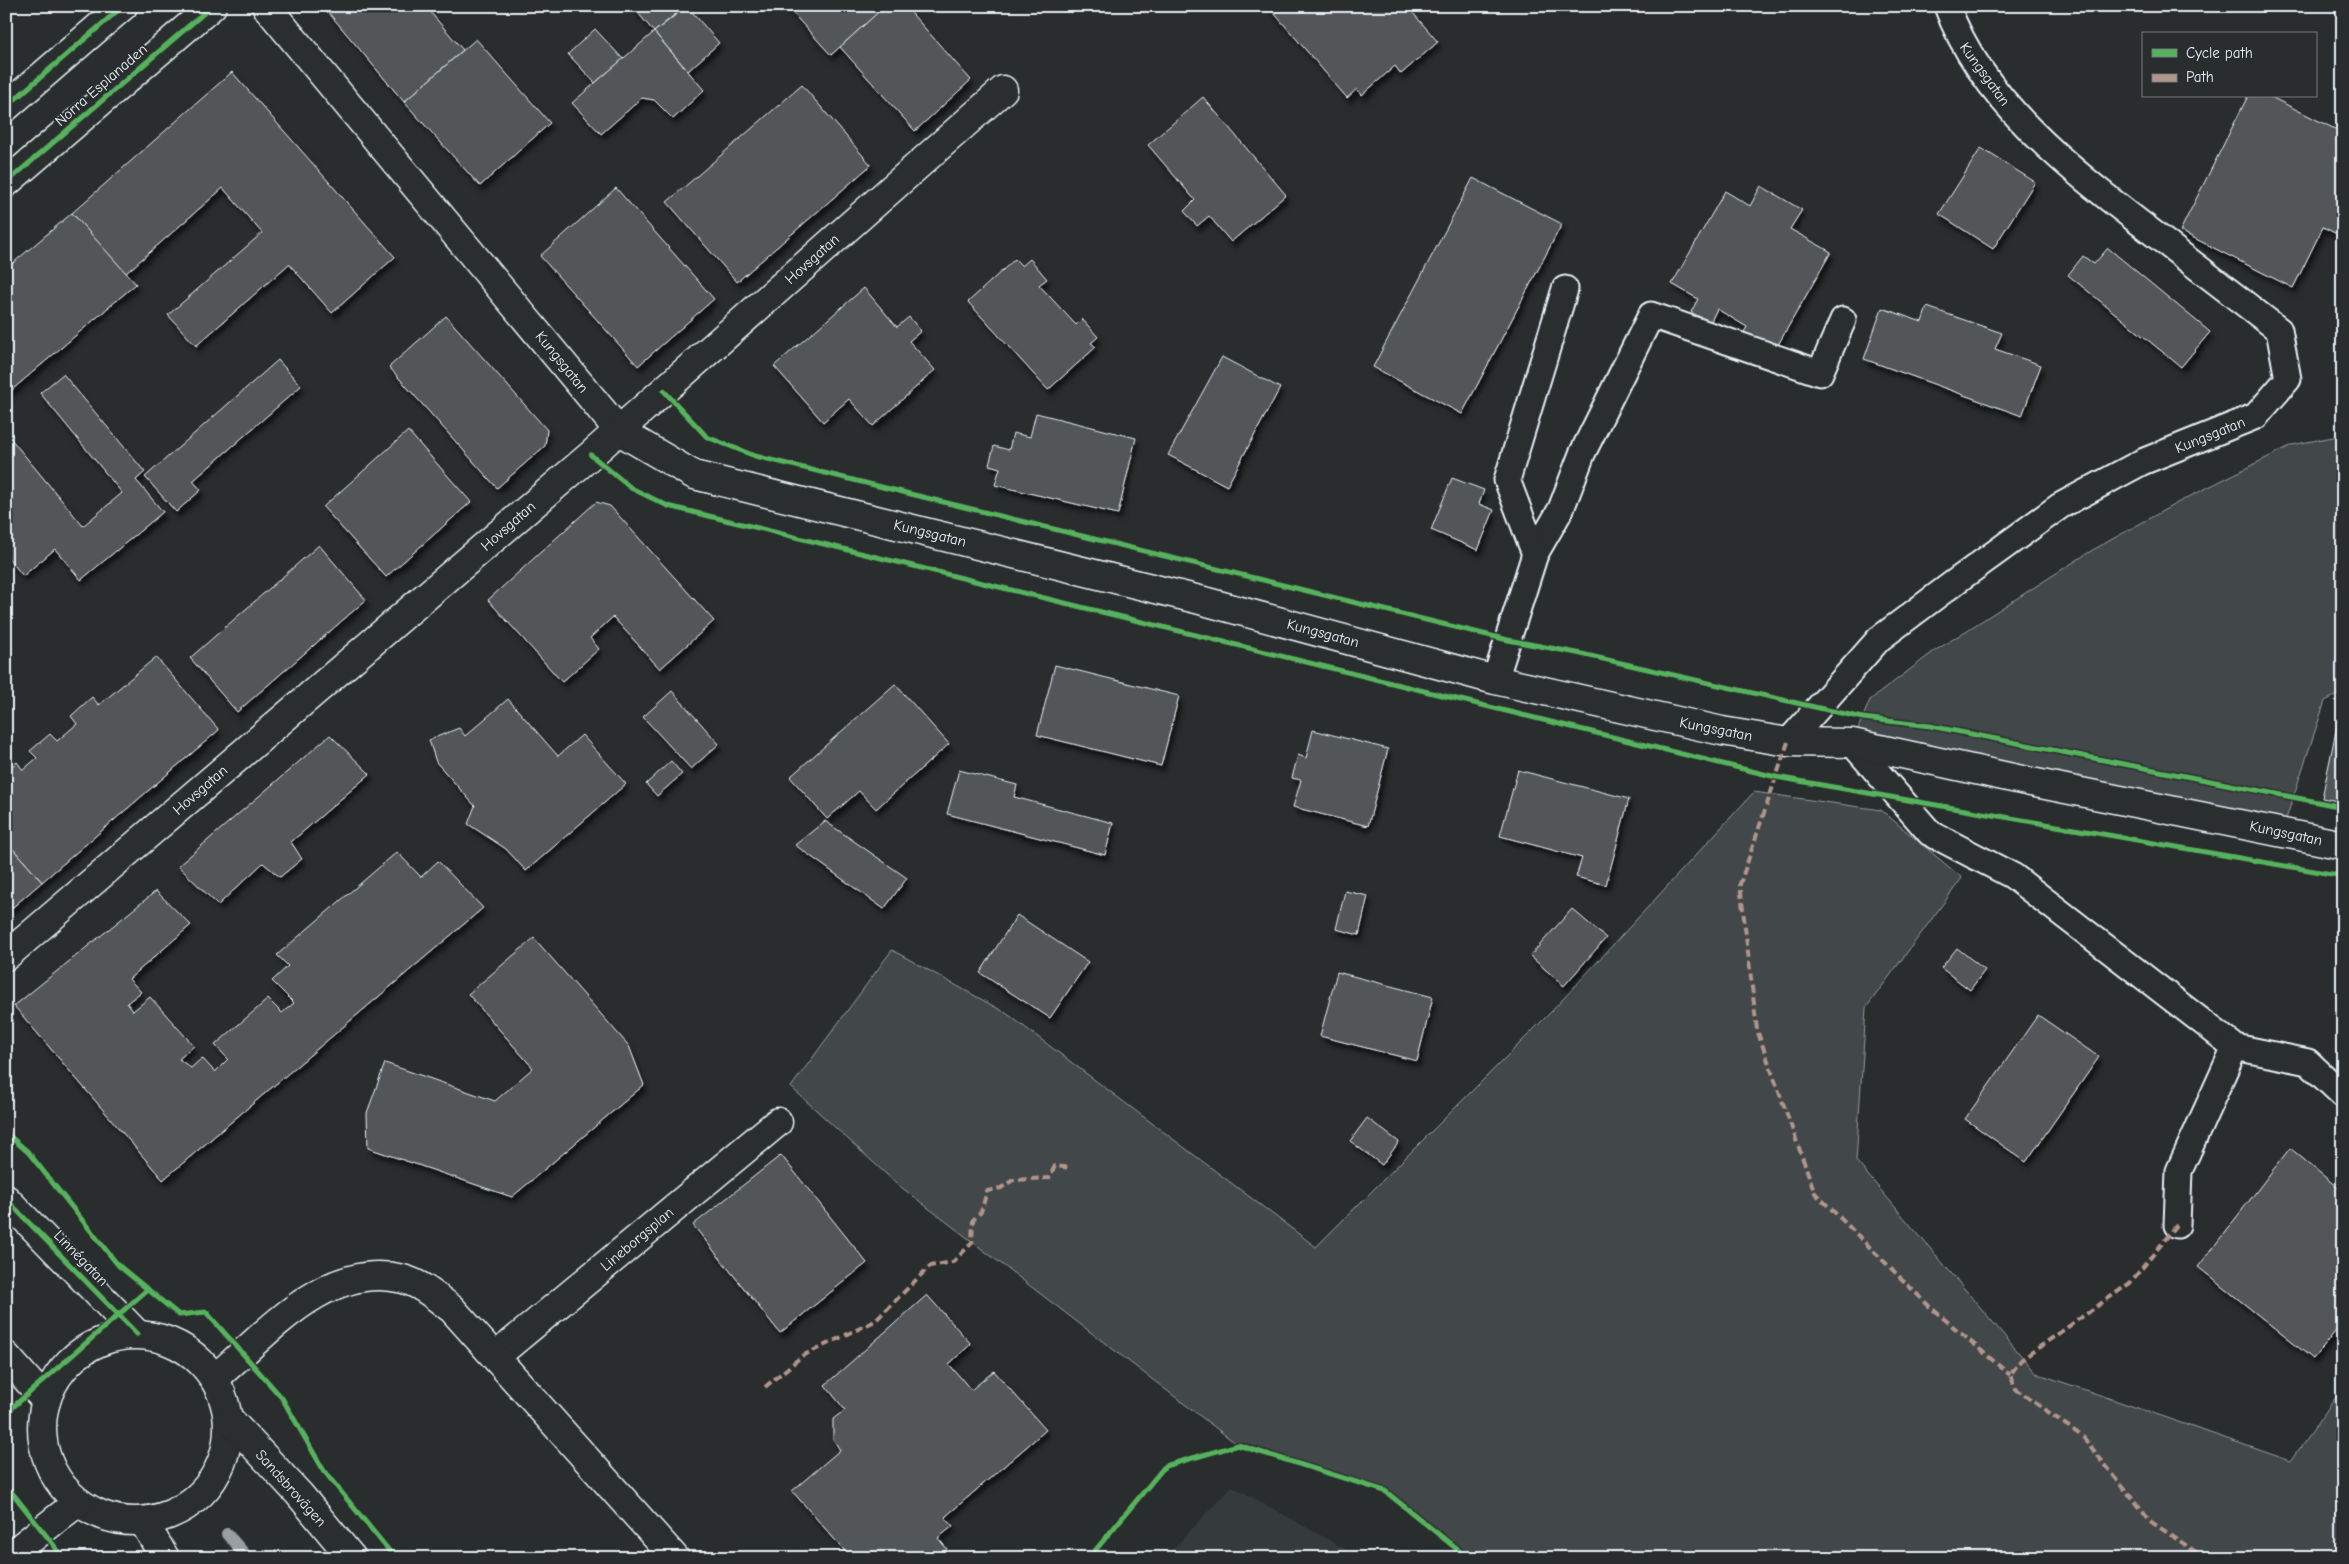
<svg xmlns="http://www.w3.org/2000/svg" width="2349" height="1564" viewBox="0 0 2349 1564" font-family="'Comic Neue',sans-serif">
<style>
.built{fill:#363a3b}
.green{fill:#424648;stroke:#959ca0}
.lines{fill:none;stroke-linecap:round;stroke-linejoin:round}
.stream{stroke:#989fa3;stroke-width:12}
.building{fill:#535759;stroke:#e8f1f8;filter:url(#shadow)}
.lane-casing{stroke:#e8f1f8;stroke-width:29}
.street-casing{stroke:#e8f1f8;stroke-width:31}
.secondary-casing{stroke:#e8f1f8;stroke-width:31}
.lane{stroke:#2a2d2e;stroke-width:25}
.street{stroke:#2a2d2e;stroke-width:28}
.secondary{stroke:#2a2d2e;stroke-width:28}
.quiet{stroke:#b2968c;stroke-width:4;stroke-dasharray:8 4;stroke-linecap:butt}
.cycleway-casing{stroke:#2a2d2e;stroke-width:8}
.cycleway{stroke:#56b35d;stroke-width:5}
.labels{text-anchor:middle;stroke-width:4;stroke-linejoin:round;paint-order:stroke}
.street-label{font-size:15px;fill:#e8f1f8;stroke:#2a2d2e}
</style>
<defs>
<filter id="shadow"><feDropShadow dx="3" dy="5.5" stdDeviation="2.5" flood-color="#0009"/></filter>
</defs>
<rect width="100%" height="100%" fill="#2a2d2e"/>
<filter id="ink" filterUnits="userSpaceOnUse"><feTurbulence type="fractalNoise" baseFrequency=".02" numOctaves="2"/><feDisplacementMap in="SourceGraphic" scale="10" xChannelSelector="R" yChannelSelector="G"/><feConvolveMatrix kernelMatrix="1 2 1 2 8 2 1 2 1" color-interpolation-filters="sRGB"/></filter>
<g filter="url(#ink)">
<path class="built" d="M 1232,1486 L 1361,1558 L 1165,1558 Z"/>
<g class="green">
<path d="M 2343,435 L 2343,692 L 2325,701 L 2282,831 L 1852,743 L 1870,700 L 1933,652 L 2091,551 L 2177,503 L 2292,445 Z"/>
<path d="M 1754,792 L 1881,810 L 1962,878 L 1866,1008 L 1856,1161 L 2036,1373 L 2291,1461 L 2343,1387 L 2343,1558 L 1468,1558 L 1385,1491 L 1238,1445 L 897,1184 L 791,1087 L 892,950 L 1006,1013 L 1316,1247 L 1552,1011 Z"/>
</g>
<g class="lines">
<path class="stream" d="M 227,1534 L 248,1558"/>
</g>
<g class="building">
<path d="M 329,6 L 425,6 L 463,50 L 404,102 L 328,12 Z"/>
<path d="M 632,6 L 685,6 L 654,32 Z"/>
<path d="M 687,6 L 719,43 L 688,71 L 654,32 Z"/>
<path d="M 786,6 L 874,6 L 879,12 L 831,55 Z"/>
<path d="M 885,6 L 905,6 L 971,80 L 915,131 L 840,47 Z"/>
<path d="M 1268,6 L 1407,6 L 1438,42 L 1401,74 L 1395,66 L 1362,95 L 1357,89 L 1347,98 Z"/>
<path d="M 595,29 L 623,59 L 595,83 L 568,54 Z"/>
<path d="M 654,32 L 704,90 L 673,119 L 654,100 L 642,98 L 601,134 L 572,103 Z"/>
<path d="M 476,39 L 550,123 L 480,186 L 404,102 Z"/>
<path d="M 232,72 L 395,257 L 332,313 L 289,264 L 196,346 L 168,315 L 262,233 L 223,188 L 125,274 L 72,213 Z"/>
<path d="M 802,85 L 871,165 L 737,282 L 667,202 Z"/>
<path d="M 2248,96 L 2269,96 L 2341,132 L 2343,129 L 2343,237 L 2323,227 L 2293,288 L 2180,231 Z"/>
<path d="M 1203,97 L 1286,195 L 1231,242 L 1209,216 L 1197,226 L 1184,211 L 1195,200 L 1148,145 Z"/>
<path d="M 1981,148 L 2035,182 L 1993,249 L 1939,214 Z"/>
<path d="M 1473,178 L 1562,224 L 1462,414 L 1373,367 Z"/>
<path d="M 1761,186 L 1802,210 L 1790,229 L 1831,252 L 1775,350 L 1744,332 L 1747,327 L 1717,309 L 1710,323 L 1691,312 L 1698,299 L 1672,284 L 1725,191 L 1750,206 Z"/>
<path d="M 616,188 L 714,299 L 638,366 L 540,256 Z"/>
<path d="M 72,213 L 136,284 L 6,395 L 6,269 Z"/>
<path d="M 2108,248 L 2210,332 L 2181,367 L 2068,275 L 2083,256 L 2094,264 Z"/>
<path d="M 1015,259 L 1022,266 L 1030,259 L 1047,279 L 1039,285 L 1076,325 L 1082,319 L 1098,337 L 1091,343 L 1096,347 L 1048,390 L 968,302 Z"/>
<path d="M 864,288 L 897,327 L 909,317 L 921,331 L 909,341 L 935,370 L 873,426 L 849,399 L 823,422 L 774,366 Z"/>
<path d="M 1927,307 L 2002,333 L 1995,349 L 2041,365 L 2022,416 L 1864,359 L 1882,308 L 1922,322 Z"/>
<path d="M 446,316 L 547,430 L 545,446 L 497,488 L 389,367 Z"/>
<path d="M 1222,357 L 1280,388 L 1227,486 L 1168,455 Z"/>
<path d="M 278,360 L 301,386 L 193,481 L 201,490 L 176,512 L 145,477 Z"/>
<path d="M 63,374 L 145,472 L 136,480 L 163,512 L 81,580 L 55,549 L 23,576 L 6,555 L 6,433 L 83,526 L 122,493 L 40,393 Z"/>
<path d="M 1036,413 L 1136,438 L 1118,514 L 995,485 L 1000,468 L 989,465 L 994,446 L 1009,450 L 1013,433 L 1030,437 Z"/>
<path d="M 408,431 L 471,502 L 386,577 L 323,507 Z"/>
<path d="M 1452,478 L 1484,490 L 1479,504 L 1494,510 L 1478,550 L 1431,530 Z"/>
<path d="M 596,502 L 610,506 L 714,621 L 660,669 L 613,617 L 590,638 L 599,649 L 562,682 L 488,600 Z"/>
<path d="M 319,545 L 366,600 L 237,712 L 190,658 Z"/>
<path d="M 156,657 L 219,730 L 42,882 L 6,841 L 6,771 L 17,762 L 23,770 L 37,758 L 30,751 L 50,734 L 57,741 L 77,724 L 71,716 L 92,697 L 99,705 Z"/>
<path d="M 1055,665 L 1179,696 L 1161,766 L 1037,735 Z"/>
<path d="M 895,684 L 949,744 L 876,809 L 859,791 L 827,819 L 790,777 Z"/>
<path d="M 672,691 L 719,744 L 691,769 L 643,717 Z"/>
<path d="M 508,699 L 558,756 L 582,735 L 626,784 L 526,871 L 506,849 L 468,824 L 475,806 L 436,762 L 429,740 L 459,728 L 465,736 Z"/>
<path d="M 2338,721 L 2343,722 L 2343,802 L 2322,798 Z"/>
<path d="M 1313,730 L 1388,749 L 1368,826 L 1293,807 L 1301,780 L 1292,778 L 1298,755 L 1306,758 Z"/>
<path d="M 330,735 L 370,774 L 291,842 L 302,859 L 280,877 L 263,863 L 218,905 L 178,866 Z"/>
<path d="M 671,761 L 682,774 L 657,796 L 646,784 Z"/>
<path d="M 959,770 L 1017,785 L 1014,797 L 1113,823 L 1105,855 L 947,814 Z"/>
<path d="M 1518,770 L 1629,799 L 1606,885 L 1576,877 L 1582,858 L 1500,836 Z"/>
<path d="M 825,821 L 907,878 L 884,909 L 795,845 Z"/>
<path d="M 6,841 L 42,882 L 6,913 Z"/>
<path d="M 397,852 L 421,877 L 438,861 L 483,908 L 163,1180 L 14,1006 L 156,891 L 191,925 L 129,979 L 141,992 L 127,1003 L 133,1011 L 150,997 L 194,1046 L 179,1059 L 191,1068 L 202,1058 L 215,1072 L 228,1059 L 215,1045 L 268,999 L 282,1013 L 294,1003 L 272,981 L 288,966 L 277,955 Z"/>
<path d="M 1345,891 L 1368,896 L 1359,935 L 1336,929 Z"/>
<path d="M 1572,909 L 1606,938 L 1564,986 L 1530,956 Z"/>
<path d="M 1017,915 L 1088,962 L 1050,1018 L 980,973 Z"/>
<path d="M 534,938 L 629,1046 L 644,1085 L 512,1197 L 368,1148 L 367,1113 L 385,1063 L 495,1101 L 533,1068 L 468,994 Z"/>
<path d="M 1957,948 L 1985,970 L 1970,990 L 1941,968 Z"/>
<path d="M 1337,972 L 1433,997 L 1417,1061 L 1320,1036 Z"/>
<path d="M 2038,1015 L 2099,1057 L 2026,1162 L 1965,1119 Z"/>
<path d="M 1367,1118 L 1399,1142 L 1382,1165 L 1350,1141 Z"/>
<path d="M 2290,1148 L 2343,1192 L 2343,1322 L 2313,1359 L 2198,1267 Z"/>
<path d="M 781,1155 L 867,1263 L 780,1333 L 693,1225 Z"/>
<path d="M 927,1295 L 971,1344 L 949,1364 L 971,1390 L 994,1371 L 1046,1430 L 945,1517 L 953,1526 L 938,1538 L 947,1549 L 938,1558 L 851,1558 L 792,1491 L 840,1450 L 833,1439 L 833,1419 L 845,1410 L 825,1385 Z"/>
</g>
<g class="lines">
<g class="lane-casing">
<g id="lane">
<path d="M 1535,554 L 1561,509 L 1582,454 L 1651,315 L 1820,373 L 1843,320"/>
<path d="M 1495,680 L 1535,554 L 1507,480 L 1565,289"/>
<path d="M 1788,742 L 1879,639 L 1955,582 L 2060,506 L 2142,462 L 2256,416 L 2288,379 L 2279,330 C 2237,298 2195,265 2153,233 C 2074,172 1982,103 1947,6"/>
<path d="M 1852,743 L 1930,833 L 2013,876 L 2235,1047 L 2308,1062 L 2343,1095"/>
<path d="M 2177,1225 L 2179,1171 L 2235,1047"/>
</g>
</g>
<g class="street-casing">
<g id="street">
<path d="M 266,6 L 619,431 L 694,475 L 1200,600 L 1495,680 L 1722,731 L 1788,742 L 1852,743 L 2031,782 L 2343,845"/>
<path d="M 6,956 L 591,455 L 1003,90"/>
<path d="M 496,1356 L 778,1122"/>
<path d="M 215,1378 C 267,1334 327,1260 403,1279 C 422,1284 437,1298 452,1309 L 675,1558"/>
</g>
</g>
<g class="secondary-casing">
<g id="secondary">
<path d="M 6,107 L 123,6"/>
<path d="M 6,183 L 212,6"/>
<path d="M 6,1199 L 137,1334"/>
<circle cx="135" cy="1428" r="93"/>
<path d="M 6,1356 L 46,1401"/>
<path d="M 229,1419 L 299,1494 L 352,1558"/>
<path d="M 143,1521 L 165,1558"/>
<path d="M 7,1558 L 78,1502"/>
</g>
</g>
<use href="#lane" class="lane"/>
<use href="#street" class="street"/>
<use href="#secondary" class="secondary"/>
<g class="quiet">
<path d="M 1788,742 L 1740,884 L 1757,1030 L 1815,1193 L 1929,1306 L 2010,1375"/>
<path d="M 2177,1225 L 2130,1283 L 2021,1360 L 2010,1375 L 2016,1389 L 2083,1437 L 2150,1521 L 2205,1558"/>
<path d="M 765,1387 L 802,1356 L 875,1321 L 930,1266 L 953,1262 L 972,1243 L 973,1220 L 981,1212 L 987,1191 L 1001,1188 L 1013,1180 L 1049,1178 L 1055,1166 L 1071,1168"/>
</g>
<g class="cycleway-casing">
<g id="cycleway">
<path d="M 6,107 L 123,6"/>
<path d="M 6,183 L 212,6"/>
<path d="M 664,391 L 707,437 L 755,456 L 1508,640 L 1577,653 L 1863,718 L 1930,726 L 2343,807"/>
<path d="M 591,455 L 631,488 L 668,506 L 1776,777 L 2343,876"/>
<path d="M 6,1133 L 28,1152 L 118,1265 L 179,1315 L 206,1312 L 282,1398 L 324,1471 L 395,1558"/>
<path d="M 6,1199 L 137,1334"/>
<path d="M 6,1413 L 148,1289"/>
<path d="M 6,1485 L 64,1558"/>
<path d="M 1089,1558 L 1165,1466 L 1238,1445 L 1385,1491 L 1468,1558"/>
</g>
</g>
<use href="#cycleway" class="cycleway"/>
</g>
</g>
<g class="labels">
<g class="street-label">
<text transform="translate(1985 74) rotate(54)" y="5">Kungsgatan</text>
<text transform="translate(101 85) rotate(-41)" y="5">Norra Esplanaden</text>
<text transform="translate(812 259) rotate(-42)" y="5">Hovsgatan</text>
<text transform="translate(562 362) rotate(51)" y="5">Kungsgatan</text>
<text transform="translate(2210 435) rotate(-22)" y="5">Kungsgatan</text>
<text transform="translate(508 526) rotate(-41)" y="5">Hovsgatan</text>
<text transform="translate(930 533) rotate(14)" y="5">Kungsgatan</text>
<text transform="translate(1323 633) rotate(15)" y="5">Kungsgatan</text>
<text transform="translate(1716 729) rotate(11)" y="5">Kungsgatan</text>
<text transform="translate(200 790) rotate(-41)" y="5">Hovsgatan</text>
<text transform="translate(2286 833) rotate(12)" y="5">Kungsgatan</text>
<text transform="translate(637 1239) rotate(-40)" y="5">Lineborgsplan</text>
<text transform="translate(81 1258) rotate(46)" y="5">Linnégatan</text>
<text transform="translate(291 1488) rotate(48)" y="5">Sandsbrovägen</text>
</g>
</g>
<rect width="2349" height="1564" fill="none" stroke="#2a2d2e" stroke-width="25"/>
<rect x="12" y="12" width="2324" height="1539" fill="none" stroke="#e8f1f8" stroke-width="2" filter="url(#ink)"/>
<rect x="2142" y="32" width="175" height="65" fill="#2a2d2e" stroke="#767b7f"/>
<rect x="2152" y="49" width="25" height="8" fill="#56b35d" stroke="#767b7f"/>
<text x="2186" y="58" font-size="15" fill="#e8f1f8">Cycle path</text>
<rect x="2152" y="74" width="25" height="8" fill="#b2968c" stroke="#767b7f"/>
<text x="2186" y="82" font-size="15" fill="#e8f1f8">Path</text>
</svg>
